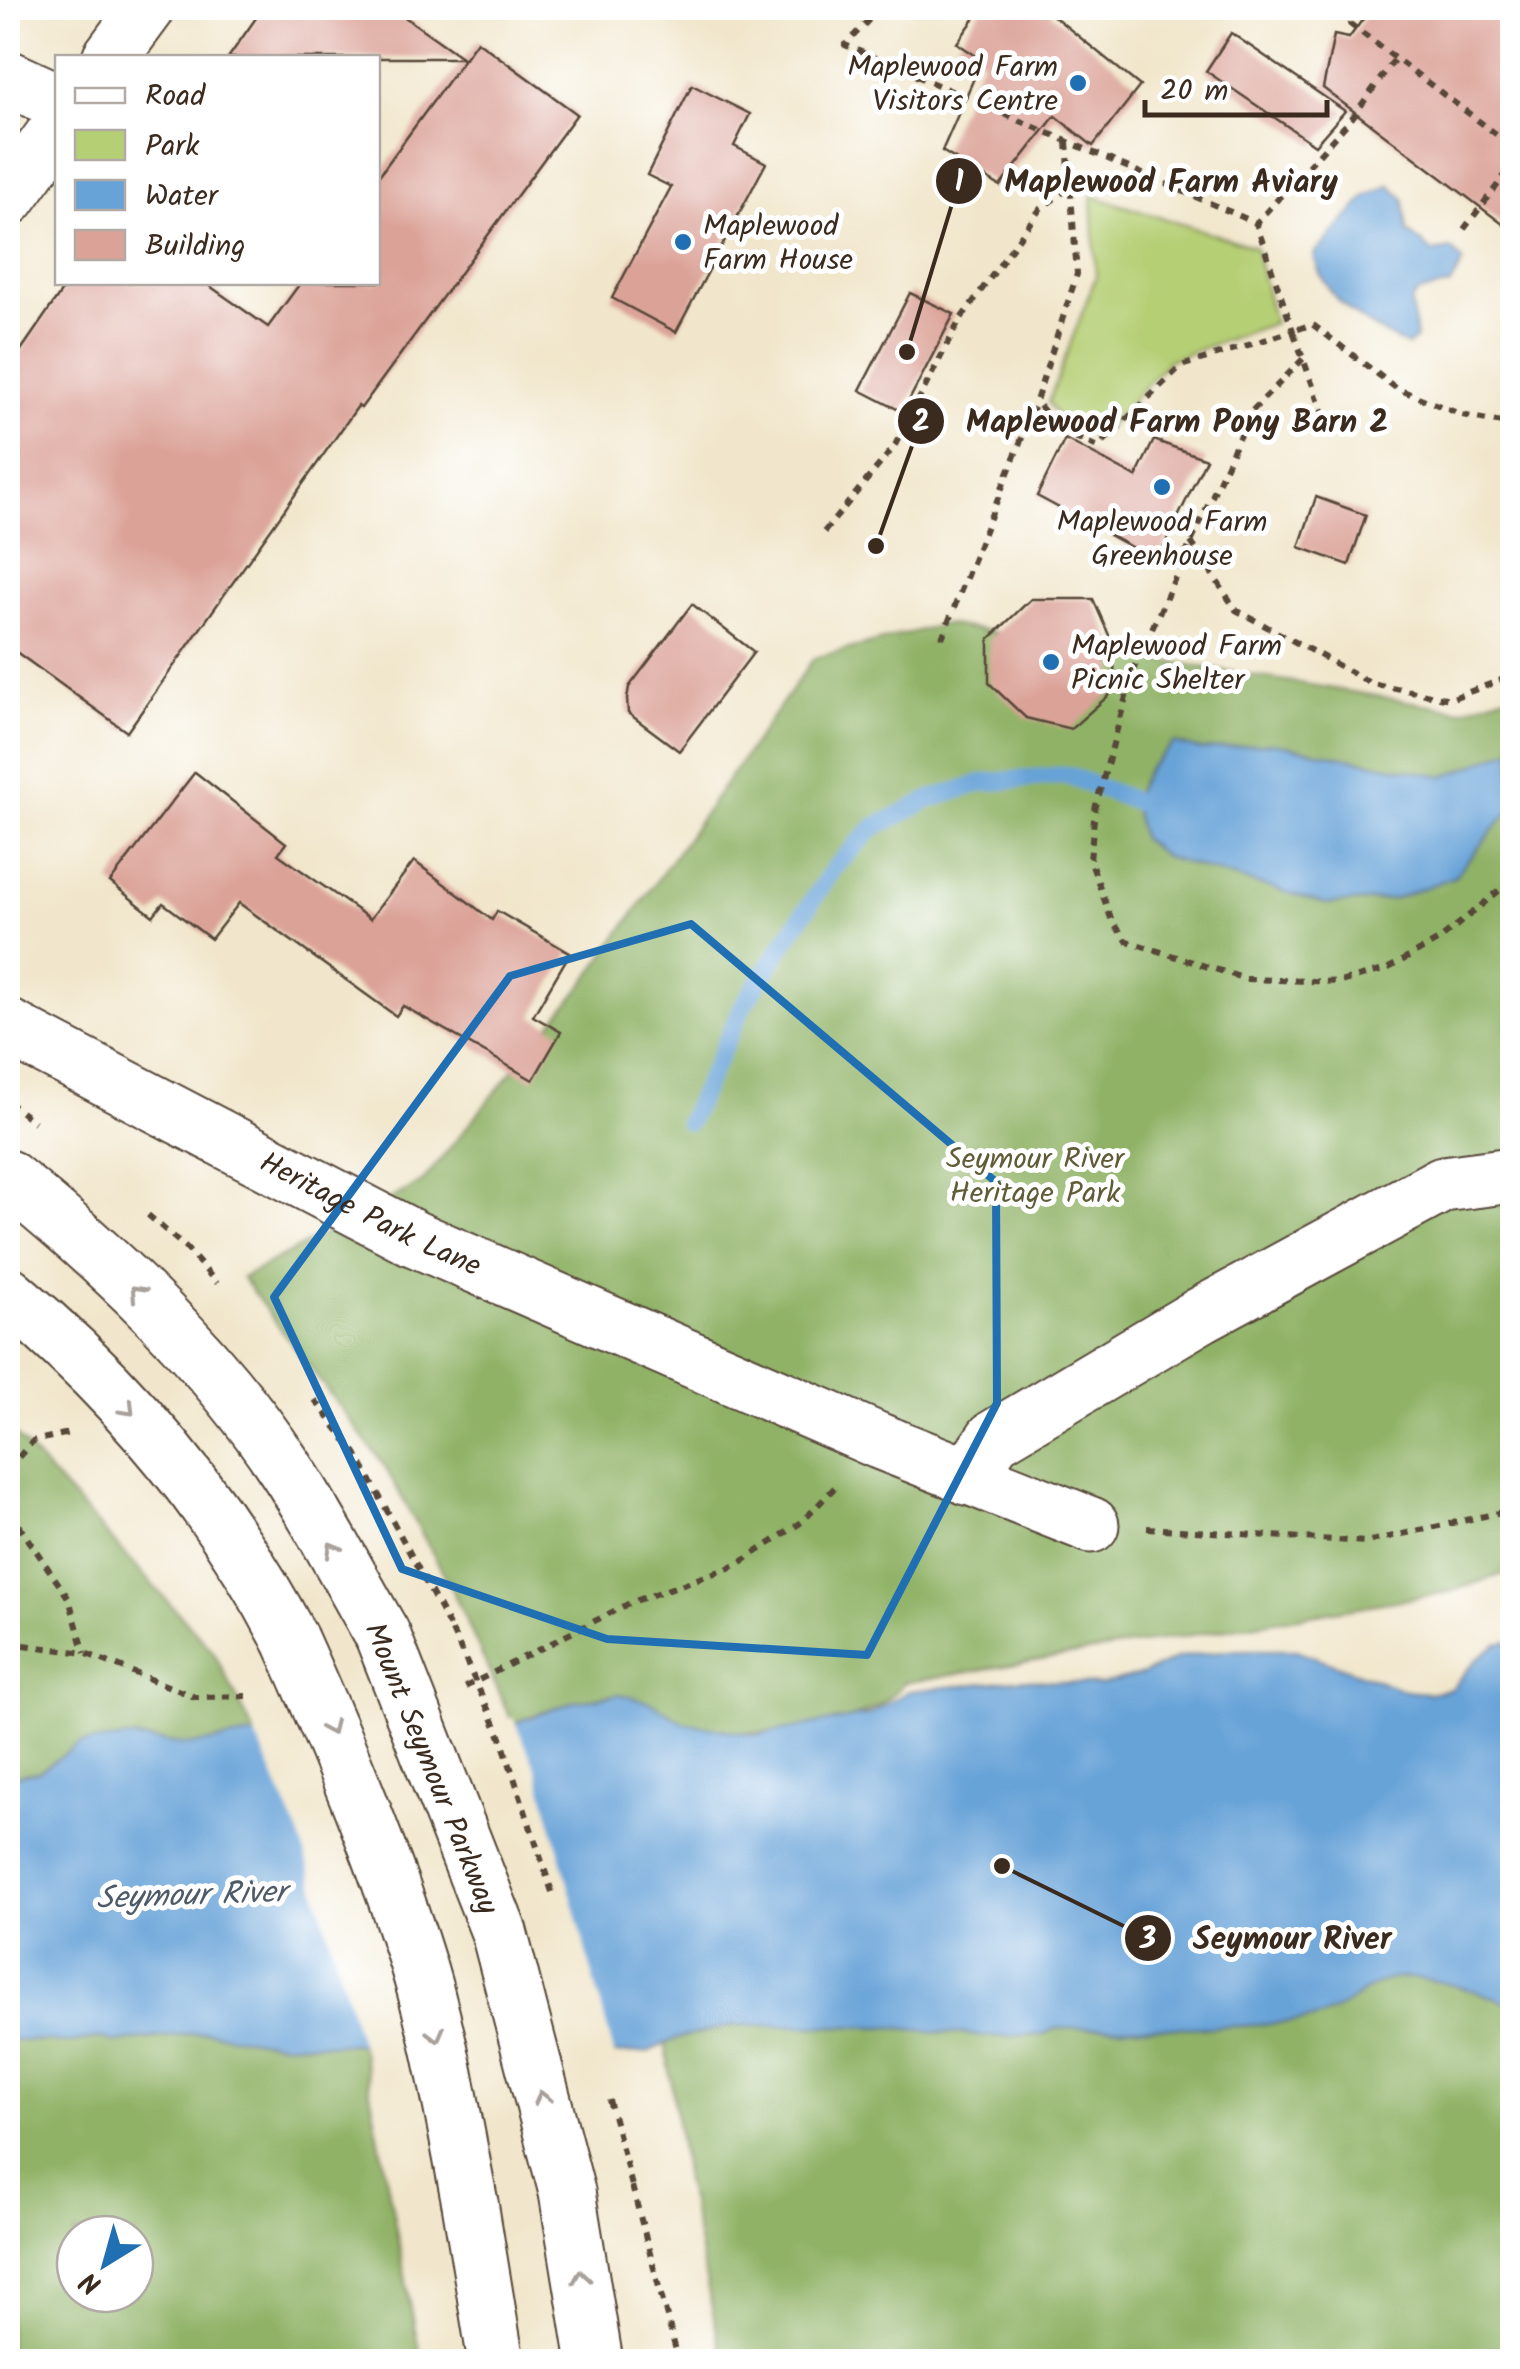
<svg xmlns="http://www.w3.org/2000/svg" width="1520" height="2369" viewBox="0 0 1520 2369" font-family="Kalam,sans-serif">
<style>
.green{fill:#b5cf74;stroke:#787c49;stroke-width:2.5}
.forest{fill:#90b266;stroke:#666e42;stroke-width:2.5;fill-rule:evenodd}
.water{fill:#68a3d8;stroke:#52667b;stroke-width:2.5}
.pier{fill:#f1e6cb}
.lines{fill:none;stroke-linecap:round;stroke-linejoin:round}
.stream{stroke:#68a3d8;stroke-width:18}
.building{fill:#dba398}
.minor-casing{stroke:#564638;stroke-width:59}
.major-casing{stroke:#564638;stroke-width:59}
.path{stroke:#564638;stroke-width:6;stroke-dasharray:8 8;stroke-linecap:butt}
.minor{stroke:#fff;stroke-width:55}
.major{stroke:#fff;stroke-width:55}
.major-bridge-casing{stroke:#564638;stroke-width:59;stroke-linecap:butt}
.path-bridge{stroke:#564638;stroke-width:6;stroke-dasharray:8 8;stroke-linecap:butt}
.major-bridge{stroke:#fff;stroke-width:55}
.oneway{stroke:#a79f9a}
.marked{fill:none;stroke:#1f6fb2;stroke-width:8;stroke-linejoin:round}
.poi-dot{fill:#1f6fb2;stroke:#fff;stroke-width:4}
.labels{text-anchor:middle;stroke-width:10;stroke-linejoin:round;paint-order:stroke}
.poi-label{font-size:30px;fill:#3b2a1e;stroke:#fff;text-anchor:start}
.park-label{font-size:30px;fill:#605c38;stroke:#fff}
.street-label{font-size:30px;fill:#3b2a1e;stroke:#fff}
.water-label{font-size:32px;font-style:italic;fill:#4d5a68;stroke:#fff}
.leader{fill:none;stroke:#3b2a1e;stroke-width:4}
.callout-dot{fill:#3b2a1e;stroke:#fff;stroke-width:4}
.mark-label{font-size:30px;text-anchor:middle;font-weight:bold;fill:#fff}
.callout-label{font-size:32px;text-anchor:middle;font-weight:bold;fill:#3b2a1e;stroke:#fff;stroke-width:10;stroke-linejoin:round;paint-order:stroke}
</style>
<rect width="100%" height="100%" fill="#fff"/>
<filter id="ink" filterUnits="userSpaceOnUse"><feTurbulence type="fractalNoise" baseFrequency=".01" numOctaves="2"/><feDisplacementMap in="SourceGraphic" scale="20" xChannelSelector="R" yChannelSelector="G"/><feConvolveMatrix kernelMatrix="1 2 1 2 8 2 1 2 1" color-interpolation-filters="sRGB"/></filter>
<filter id="wash" filterUnits="userSpaceOnUse"><feTurbulence type="fractalNoise" baseFrequency=".0048" numOctaves="4" result="noise"/><feDisplacementMap in="SourceGraphic" scale="40" xChannelSelector="R" yChannelSelector="G"/><feGaussianBlur stdDeviation="2.25" result="paint"/><feColorMatrix in="noise" values="0 0 0 0 0 0 0 0 0 0 0 0 0 0 0 0 0 1.4 0 .05"/><feComposite in="paint" operator="in"/></filter>
<g filter="url(#wash)">
<rect width="100%" height="100%" fill="#f1e6cb"/>
<path class="green" d="M 1092,196 L 1255,247 L 1274,323 L 1169,360 L 1098,438 L 1062,424 L 1048,403 L 1096,276 Z"/>
<g class="forest">
<path d="M 944,624 L 1460,710 L 1512,693 L 1512,1571 L 1449,1592 L 903,1683 C 867,1736 738,1742 680,1721 C 662,1715 635,1693 616,1695 C 581,1698 546,1710 513,1724 L 450,1585 L 384,1465 L 242,1278 L 422,1182 L 584,984 L 814,658 Z"/>
<path d="M 8,1427 L 213,1651 L 256,1736 L 191,1745 L 129,1738 L 82,1743 L 38,1772 L 8,1777 Z"/>
<path d="M 1411,1960 L 1512,1981 L 1512,2361 L 723,2361 L 685,2180 L 662,2017 Z"/>
<path d="M 206,2032 L 279,2043 L 361,2044 L 421,2361 L 8,2361 L 8,2039 L 71,2043 L 102,2038 L 116,2042 ZM 75,2234 L 135,2234 L 135,2294 L 75,2294 Z"/>
</g>
<g class="water">
<path d="M 1390,185 L 1404,199 L 1407,231 L 1433,252 L 1451,249 L 1463,261 L 1451,285 L 1418,293 L 1411,301 L 1416,339 L 1407,346 C 1367,325 1324,302 1314,255 L 1366,197 Z"/>
<path d="M 1174,743 L 1201,750 L 1273,743 L 1444,777 L 1512,749 L 1512,808 L 1454,877 L 1394,899 L 1326,904 L 1165,857 L 1142,839 L 1132,800 L 1147,770 Z"/>
<path d="M 1512,1641 L 1512,2003 C 1479,1993 1412,1967 1379,1983 C 1352,1997 1339,2015 1305,2020 C 1222,2032 1138,2025 1054,2029 L 1044,2034 L 994,2037 L 887,2027 L 734,2025 L 675,2039 L 648,2052 L 549,2059 L 361,2044 L 279,2043 L 206,2032 L 116,2042 L 102,2038 L 71,2043 L 8,2039 L 8,1777 L 38,1772 L 81,1743 L 129,1738 L 191,1745 L 247,1736 L 513,1724 L 573,1702 L 620,1694 L 652,1703 L 683,1722 L 755,1735 L 868,1715 L 909,1691 L 1023,1679 L 1100,1685 L 1143,1674 L 1180,1657 L 1229,1650 L 1297,1650 L 1406,1691 L 1428,1693 L 1451,1689 L 1478,1658 L 1497,1644 Z"/>
</g>
<path class="pier" d="M 513,1718 L 537,1770 L 615,2057 L 549,2064 L 362,2049 L 301,1839 L 254,1731 Z"/>
<g class="lines">
<path class="stream" d="M 688,1122 L 744,1004 L 834,868 L 873,828 L 931,799 L 981,783 L 1067,775 L 1152,808"/>
</g>
<g id="blocks">
<g class="building">
<path d="M 263,8 L 392,8 L 463,58 L 228,58 Z"/>
<path d="M 982,8 L 1051,8 L 1051,14 L 1140,86 L 1093,146 L 1055,116 L 1000,186 L 942,151 L 982,60 L 957,43 Z"/>
<path d="M 1371,8 L 1512,8 L 1512,231 L 1323,88 L 1334,35 L 1349,38 Z"/>
<path d="M 1231,33 L 1345,111 L 1315,145 L 1206,71 Z"/>
<path d="M 477,41 L 577,114 L 361,408 L 358,406 L 127,732 L 8,646 L 8,369 L 68,282 L 204,282 L 268,327 L 301,282 L 378,282 L 378,177 Z"/>
<path d="M 692,85 L 750,114 L 734,146 L 766,163 L 676,332 L 612,298 L 671,187 L 647,175 Z"/>
<path d="M 910,293 L 954,314 L 903,412 L 860,390 Z"/>
<path d="M 1065,439 L 1136,477 L 1154,440 L 1206,459 L 1157,561 L 1037,496 Z"/>
<path d="M 1316,497 L 1366,515 L 1349,565 L 1299,547 Z"/>
<path d="M 1031,599 L 1093,599 L 1112,642 L 1116,689 L 1071,729 L 1026,718 L 989,683 L 989,639 Z"/>
<path d="M 692,604 L 754,652 L 679,751 L 628,713 L 627,699 L 629,687 Z"/>
<path d="M 195,772 L 286,843 L 278,854 L 370,919 L 414,861 L 492,920 L 497,911 L 570,953 L 533,1016 L 561,1032 L 533,1080 L 403,1006 L 396,1016 L 239,903 L 211,939 L 163,903 L 153,916 L 110,882 Z"/>
</g>
</g>
</g>
<g filter="url(#ink)">
<use href="#blocks" fill-opacity="0" stroke="#564638" stroke-width="2.5"/>
<g class="lines">
<g class="minor-casing">
<g id="minor">
<path d="M 110,58 L 147,8"/>
<path d="M 8,78 L 58,101"/>
<path d="M 8,198 L 58,129"/>
<path id="s1" d="M 8,1027 L 413,1238 L 879,1441 L 1091,1525"/>
<path d="M 967,1477 L 994,1438 L 1201,1315 L 1443,1184 L 1512,1175"/>
</g>
</g>
<g class="major-casing">
<g id="major">
<path d="M 8,1178 C 111,1262 212,1356 286,1469 C 321,1522 350,1579 382,1634"/>
<path d="M 8,1294 C 123,1390 221,1506 290,1639"/>
<path d="M 567,2192 L 595,2362"/>
<path d="M 470,2203 L 496,2362"/>
</g>
</g>
<g class="path">
<path d="M 880,8 L 845,45 L 1256,223 L 1352,118 L 1394,60"/>
<path d="M 1355,8 L 1350,24 L 1512,146"/>
<path d="M 1067,142 L 1077,274 L 1036,401 L 1060,431 L 1098,447 L 1181,366 L 1293,331 L 1256,223"/>
<path d="M 1464,229 L 1512,166"/>
<path d="M 1303,359 L 1250,413 L 1134,668 L 1095,809 L 1090,860 L 1112,921 L 1127,941 L 1246,979 L 1340,982 L 1387,969 L 1439,940 L 1512,880"/>
<path d="M 1324,416 L 1293,331 L 1312,324 L 1396,388 L 1462,415 L 1512,425"/>
<path d="M 824,532 L 894,447 L 960,320 L 1040,209 L 1069,188"/>
<path d="M 1191,542 L 1236,610 L 1371,683 L 1450,699 L 1512,676"/>
<path d="M 942,638 L 1036,403"/>
<path d="M 8,1102 L 34,1122"/>
<path d="M 148,1215 L 186,1248 L 217,1283"/>
<path d="M 315,1400 L 356,1453 L 452,1631"/>
<path d="M 8,1469 L 33,1441 L 69,1433"/>
<path d="M 8,1495 L 17,1523 L 69,1599 L 85,1653"/>
<path d="M 1147,1528 L 1366,1542 L 1512,1510"/>
<path d="M 8,1643 L 85,1653 L 195,1697 L 253,1696"/>
<path d="M 465,1687 L 632,1602 L 737,1565 L 802,1522 L 837,1485"/>
<path d="M 632,2186 L 679,2362"/>
</g>
<use href="#minor" class="minor"/>
<use href="#major" class="major"/>
<g class="major-bridge-casing">
<g id="major-bridge">
<path d="M 382,1634 L 499,1932 L 567,2192"/>
<path d="M 290,1639 C 335,1739 377,1839 411,1943 C 439,2027 453,2116 470,2203"/>
</g>
</g>
<g class="path-bridge">
<path d="M 452,1631 L 500,1735 L 553,1895"/>
<path d="M 609,2100 L 632,2186"/>
</g>
<use href="#major-bridge" class="major-bridge"/>
</g>
<defs><path id="oneway-chevron" d="M-2-3.5L2.5 0L-2 3.5" fill="none" stroke-width="1.6" stroke-linecap="round" stroke-linejoin="round" transform="scale(2.5)"/></defs>
<g class="oneway">
<use href="#oneway-chevron" transform="translate(137 1292) rotate(-133)"/>
<use href="#oneway-chevron" transform="translate(128 1409) rotate(46)"/>
<use href="#oneway-chevron" transform="translate(333 1549) rotate(-120)"/>
<use href="#oneway-chevron" transform="translate(330 1728) rotate(66)"/>
<use href="#oneway-chevron" transform="translate(436 2035) rotate(75)"/>
<use href="#oneway-chevron" transform="translate(542 2098) rotate(-105)"/>
<use href="#oneway-chevron" transform="translate(581 2277) rotate(-99)"/>
</g>
</g>
<path class="marked" d="M 691,924 L 996,1182 L 997,1403 L 867,1655 L 607,1639 L 402,1569 L 274,1297 L 510,976 Z"/>
<g class="poi-dot">
<circle cx="1078" cy="83" r="10"/>
<circle cx="683" cy="242" r="10"/>
<circle cx="1162" cy="487" r="10"/>
<circle cx="1051" cy="662" r="10"/>
</g>
<g class="labels">
<g class="poi-label">
<text x="1058" y="76" text-anchor="end">Maplewood Farm<tspan x="1058" dy="34">Visitors Centre</tspan></text>
<text x="703" y="235">Maplewood<tspan x="703" dy="34">Farm House</tspan></text>
<text x="1162" y="531" text-anchor="middle">Maplewood Farm<tspan x="1162" dy="34">Greenhouse</tspan></text>
<text x="1071" y="655">Maplewood Farm<tspan x="1071" dy="34">Picnic Shelter</tspan></text>
</g>
<g class="park-label">
<text x="1035" y="1168">Seymour River<tspan x="1035" dy="34">Heritage Park</tspan></text>
</g>
<g class="street-label">
<text dy="10" stroke="none"><textPath href="#s1" startOffset="408">Heritage Park Lane</textPath></text>
<text transform="translate(432 1768) rotate(68)" y="10">Mount Seymour Parkway</text>
</g>
<g class="water-label">
<text transform="translate(191 1894) rotate(-2)" y="11">Seymour River</text>
</g>
</g>
<path class="leader" d="M907 352L959 181M876 546L921 421M1002 1866L1148 1938"/>
<g class="callout-dot">
<circle cx="907" cy="352" r="10"/>
<circle cx="876" cy="546" r="10"/>
<circle cx="1002" cy="1866" r="10"/>
<circle cx="959" cy="181" r="25"/>
<circle cx="921" cy="421" r="25"/>
<circle cx="1148" cy="1938" r="25"/>
</g>
<g class="mark-label">
<text x="959" y="191">1</text>
<text x="921" y="431">2</text>
<text x="1148" y="1948">3</text>
</g>
<g class="callout-label">
<text x="1171" y="192">Maplewood Farm Aviary</text>
<text x="1177" y="432">Maplewood Farm Pony Barn 2</text>
<text x="1292" y="1949">Seymour River</text>
</g>
<rect width="1520" height="2369" fill="none" stroke="#fff" stroke-width="40"/>
<rect x="55" y="55" width="325" height="230" fill="#ffffff" stroke="#b1aaa5" stroke-width="2.5"/>
<rect x="75" y="88" width="50" height="15" fill="#ffffff" stroke="#b1aaa5" stroke-width="2.5"/>
<text x="145" y="105" font-size="30" fill="#3b2a1e">Road</text>
<rect x="75" y="130" width="50" height="30" fill="#b5cf74" stroke="#b1aaa5" stroke-width="2.5"/>
<text x="145" y="155" font-size="30" fill="#3b2a1e">Park</text>
<rect x="75" y="180" width="50" height="30" fill="#68a3d8" stroke="#b1aaa5" stroke-width="2.5"/>
<text x="145" y="205" font-size="30" fill="#3b2a1e">Water</text>
<rect x="75" y="230" width="50" height="30" fill="#dba398" stroke="#b1aaa5" stroke-width="2.5"/>
<text x="145" y="255" font-size="30" fill="#3b2a1e">Building</text>
<g transform="translate(105 2264) rotate(217)"><circle r="48" fill="#ffffff" stroke="#b1aaa5" stroke-width="2.5"/>
<path d="M0-8L18 38L0 25L-18 38Z" fill="#1f6fb2"/>
<text y="-15" font-size="28" font-weight="bold" text-anchor="middle" fill="#3b2a1e">N</text>
</g>
<path d="M1145 100v15h182v-15" fill="none" stroke="#3b2a1e" stroke-width="5"/>
<text x="1160" y="100" font-size="30" fill="#3b2a1e" stroke="#ffffff" stroke-width="8" paint-order="stroke">20 m</text>
</svg>
